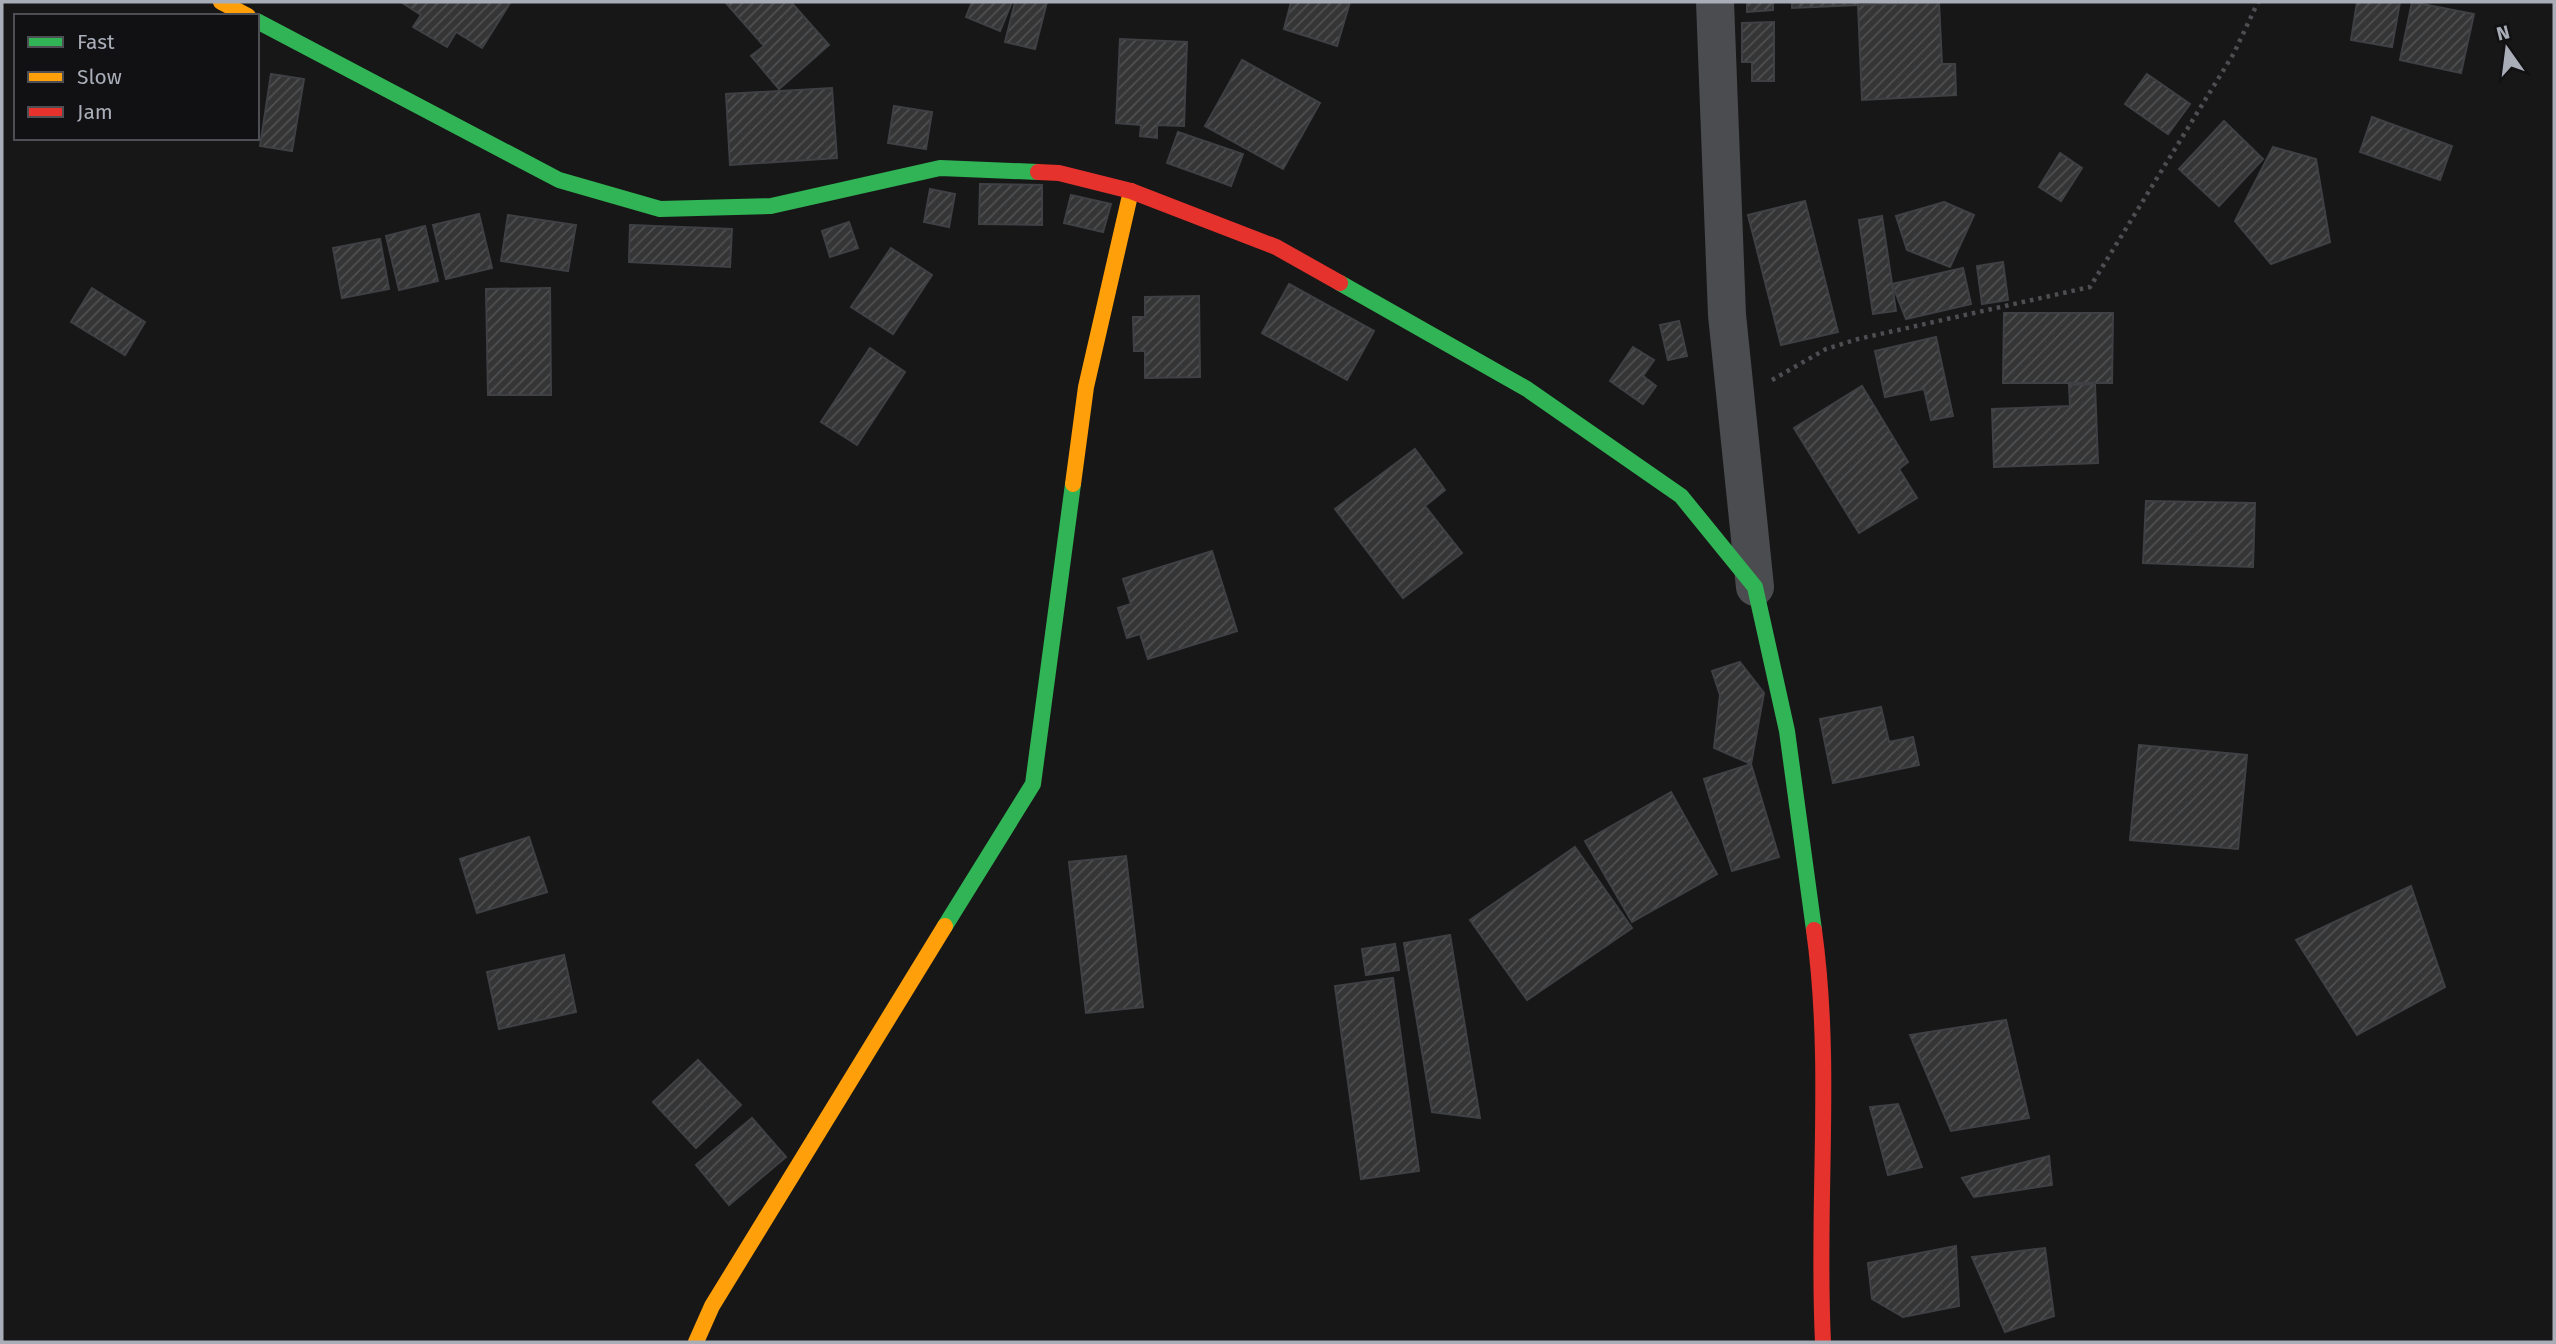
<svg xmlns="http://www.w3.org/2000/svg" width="2556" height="1344" viewBox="0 0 2556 1344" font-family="'Fira Sans',sans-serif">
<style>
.building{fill:url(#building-hatch);stroke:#3f4043;stroke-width:2}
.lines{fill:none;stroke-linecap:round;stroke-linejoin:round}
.path{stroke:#4d4e52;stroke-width:4.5;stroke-dasharray:3.5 5;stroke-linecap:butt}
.street{stroke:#4b4c50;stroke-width:38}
.fast{stroke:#30b455;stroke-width:16}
.slow{stroke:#ff9f0a;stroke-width:16}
.jam{stroke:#e5322d;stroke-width:16}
</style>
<defs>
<pattern id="building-hatch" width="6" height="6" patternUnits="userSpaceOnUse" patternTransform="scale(1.75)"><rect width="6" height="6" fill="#353536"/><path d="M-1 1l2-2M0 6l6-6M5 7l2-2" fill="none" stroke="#4f5051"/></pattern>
</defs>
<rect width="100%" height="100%" fill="#171717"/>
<g class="building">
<path d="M 401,2 L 507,2 L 510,3 L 482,48 L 456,32 L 447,47 L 413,27 L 421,15 Z"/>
<path d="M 725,2 L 791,2 L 829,45 L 779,89 L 751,56 L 764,46 Z"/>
<path d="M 972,2 L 1012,2 L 1000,31 L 966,17 Z"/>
<path d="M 1015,2 L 1047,2 L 1035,49 L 1005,42 Z"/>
<path d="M 1291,2 L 1350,2 L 1337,46 L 1284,29 Z"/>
<path d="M 1747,2 L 1773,2 L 1773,10 L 1747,12 Z"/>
<path d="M 1792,2 L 1858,2 L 1858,5 L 1792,8 Z"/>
<path d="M 1939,2 L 1942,64 L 1955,64 L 1956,95 L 1862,100 L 1858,5 Z"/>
<path d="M 2357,2 L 2400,2 L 2392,47 L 2351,40 Z"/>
<path d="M 2412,2 L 2474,14 L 2461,73 L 2400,60 Z"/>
<path d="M 1774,22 L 1774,81 L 1752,81 L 1752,62 L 1742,62 L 1742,23 Z"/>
<path d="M 1120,39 L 1187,42 L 1184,126 L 1157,125 L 1157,138 L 1140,136 L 1141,125 L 1116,123 Z"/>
<path d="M 1242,60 L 1320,103 L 1283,169 L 1205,126 Z"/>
<path d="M 271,74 L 304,79 L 292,151 L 260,146 Z"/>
<path d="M 2147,74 L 2190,104 L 2168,134 L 2125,104 Z"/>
<path d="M 832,88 L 837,158 L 730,165 L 726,94 Z"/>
<path d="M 894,106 L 932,112 L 926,149 L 888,143 Z"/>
<path d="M 2372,117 L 2452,146 L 2440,180 L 2360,152 Z"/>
<path d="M 2224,121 L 2263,159 L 2219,206 L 2179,169 Z"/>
<path d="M 1178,132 L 1243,154 L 1231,186 L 1167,163 Z"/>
<path d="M 2273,147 L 2316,159 L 2330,242 L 2271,264 L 2235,221 Z"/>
<path d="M 2060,153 L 2082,168 L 2061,201 L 2039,187 Z"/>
<path d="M 980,184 L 1042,185 L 1042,225 L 979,224 Z"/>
<path d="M 930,189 L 955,194 L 949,227 L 924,222 Z"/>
<path d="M 1071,195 L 1111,204 L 1103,232 L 1064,223 Z"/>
<path d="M 1805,201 L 1838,332 L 1781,345 L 1748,215 Z"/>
<path d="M 1944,202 L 1974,215 L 1950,267 L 1907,250 L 1896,216 Z"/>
<path d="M 479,214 L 492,268 L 446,279 L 433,225 Z"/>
<path d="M 508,215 L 576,225 L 568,271 L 501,261 Z"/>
<path d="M 1882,216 L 1896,311 L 1873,314 L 1859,220 Z"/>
<path d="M 849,222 L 858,248 L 830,257 L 822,231 Z"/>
<path d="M 630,225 L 732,229 L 730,267 L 629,262 Z"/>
<path d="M 425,226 L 438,281 L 399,290 L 386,236 Z"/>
<path d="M 380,239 L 389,289 L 342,298 L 333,248 Z"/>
<path d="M 891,248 L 932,275 L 893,334 L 851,307 Z"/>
<path d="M 2003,262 L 2008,300 L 1982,304 L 1977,266 Z"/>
<path d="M 1963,268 L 1971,304 L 1906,319 L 1892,284 Z"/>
<path d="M 1289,284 L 1374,331 L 1347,380 L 1262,333 Z"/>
<path d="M 92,288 L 145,322 L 125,355 L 71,322 Z"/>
<path d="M 550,288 L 551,395 L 488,395 L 486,289 Z"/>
<path d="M 1199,296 L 1200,377 L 1145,378 L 1145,351 L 1134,351 L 1133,317 L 1145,317 L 1145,297 Z"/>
<path d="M 2004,313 L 2113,313 L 2112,383 L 2003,383 Z"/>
<path d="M 1679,321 L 1687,356 L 1668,360 L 1660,325 Z"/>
<path d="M 1936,337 L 1953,416 L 1931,420 L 1924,389 L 1885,397 L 1875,351 Z"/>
<path d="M 1633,347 L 1654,360 L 1643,376 L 1656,386 L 1643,404 L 1610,381 Z"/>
<path d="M 870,348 L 905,372 L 857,445 L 821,422 Z"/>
<path d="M 2095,384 L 2098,463 L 1994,467 L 1992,409 L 2070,406 L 2069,385 Z"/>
<path d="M 1862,386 L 1908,462 L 1899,469 L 1917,498 L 1859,533 L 1794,428 Z"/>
<path d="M 1415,449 L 1445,490 L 1425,506 L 1462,553 L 1403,598 L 1335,509 Z"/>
<path d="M 2146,501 L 2255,503 L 2253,567 L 2143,563 Z"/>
<path d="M 1212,551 L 1237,631 L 1148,659 L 1140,634 L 1127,638 L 1118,608 L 1131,604 L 1123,579 Z"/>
<path d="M 1740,662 L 1764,693 L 1751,764 L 1714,748 L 1720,695 L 1712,671 Z"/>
<path d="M 1881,707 L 1889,742 L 1913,737 L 1919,765 L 1833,783 L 1820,719 Z"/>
<path d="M 2139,745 L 2247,755 L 2238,849 L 2130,840 Z"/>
<path d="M 1751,764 L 1779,857 L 1732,871 L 1704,779 Z"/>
<path d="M 1671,792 L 1717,874 L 1632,922 L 1585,841 Z"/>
<path d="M 529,837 L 547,892 L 477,913 L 460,859 Z"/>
<path d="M 1575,847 L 1632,928 L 1527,1000 L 1470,920 Z"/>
<path d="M 1126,856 L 1143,1007 L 1086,1013 L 1069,862 Z"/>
<path d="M 2411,886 L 2445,987 L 2357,1035 L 2296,940 Z"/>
<path d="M 1450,935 L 1480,1118 L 1432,1112 L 1404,943 Z"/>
<path d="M 1395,944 L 1399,970 L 1366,975 L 1362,949 Z"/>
<path d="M 564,955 L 576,1012 L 499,1029 L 487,972 Z"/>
<path d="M 1393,978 L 1419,1171 L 1361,1179 L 1335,986 Z"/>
<path d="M 2006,1020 L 2029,1118 L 1951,1131 L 1910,1035 Z"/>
<path d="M 698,1060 L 741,1105 L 696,1148 L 653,1102 Z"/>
<path d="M 1898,1104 L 1922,1167 L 1888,1175 L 1870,1107 Z"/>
<path d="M 752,1118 L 786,1157 L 729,1205 L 696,1165 Z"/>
<path d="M 2049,1156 L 2052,1185 L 1974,1197 L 1962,1178 Z"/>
<path d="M 1956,1246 L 1959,1306 L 1903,1317 L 1872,1299 L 1868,1263 Z"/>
<path d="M 2045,1248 L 2054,1316 L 2005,1332 L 1972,1257 Z"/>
</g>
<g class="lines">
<path class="path" d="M 1772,380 L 1826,349 L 1858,339 L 2090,287 L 2234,53 L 2258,2"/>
<path class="street" d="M 1715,2 L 1727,315 L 1755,587"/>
<g class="fast">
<path d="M 257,21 L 559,180 L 660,209 L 771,206 L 940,168 L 1038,172"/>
<path d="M 1340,283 L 1527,389 L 1681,496 L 1755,587 L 1787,731 L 1814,930"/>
<path d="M 945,926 L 1033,784 L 1073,484"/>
</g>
<g class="slow">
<path d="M 221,2 L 248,16"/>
<path d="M 1073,484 L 1086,387 L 1131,191"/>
<path d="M 696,1342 L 712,1306 L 945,926"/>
</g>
<g class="jam">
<path d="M 1038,172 L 1059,173 L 1131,191 L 1276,247 L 1340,283"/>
<path d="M 1814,930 C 1833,1067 1816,1204 1823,1342"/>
</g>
</g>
<rect width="2556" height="1344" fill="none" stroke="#a8adb8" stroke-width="7"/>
<rect x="14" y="14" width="245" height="126" fill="#111113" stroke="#4d4f55" stroke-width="2"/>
<rect x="28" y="37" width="35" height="10" fill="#30b455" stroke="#4d4f55" stroke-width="2"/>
<text x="77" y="49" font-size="21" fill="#a8adb8">Fast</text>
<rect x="28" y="72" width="35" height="10" fill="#ff9f0a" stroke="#4d4f55" stroke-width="2"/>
<text x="77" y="84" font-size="21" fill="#a8adb8">Slow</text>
<rect x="28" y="107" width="35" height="10" fill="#e5322d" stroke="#4d4f55" stroke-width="2"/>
<text x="77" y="119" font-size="21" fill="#a8adb8">Jam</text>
<g transform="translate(2507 49) rotate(346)" stroke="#111113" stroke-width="5" paint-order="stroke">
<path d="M0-5L12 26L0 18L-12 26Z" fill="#a8adb8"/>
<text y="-10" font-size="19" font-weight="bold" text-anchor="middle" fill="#a8adb8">N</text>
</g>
</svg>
